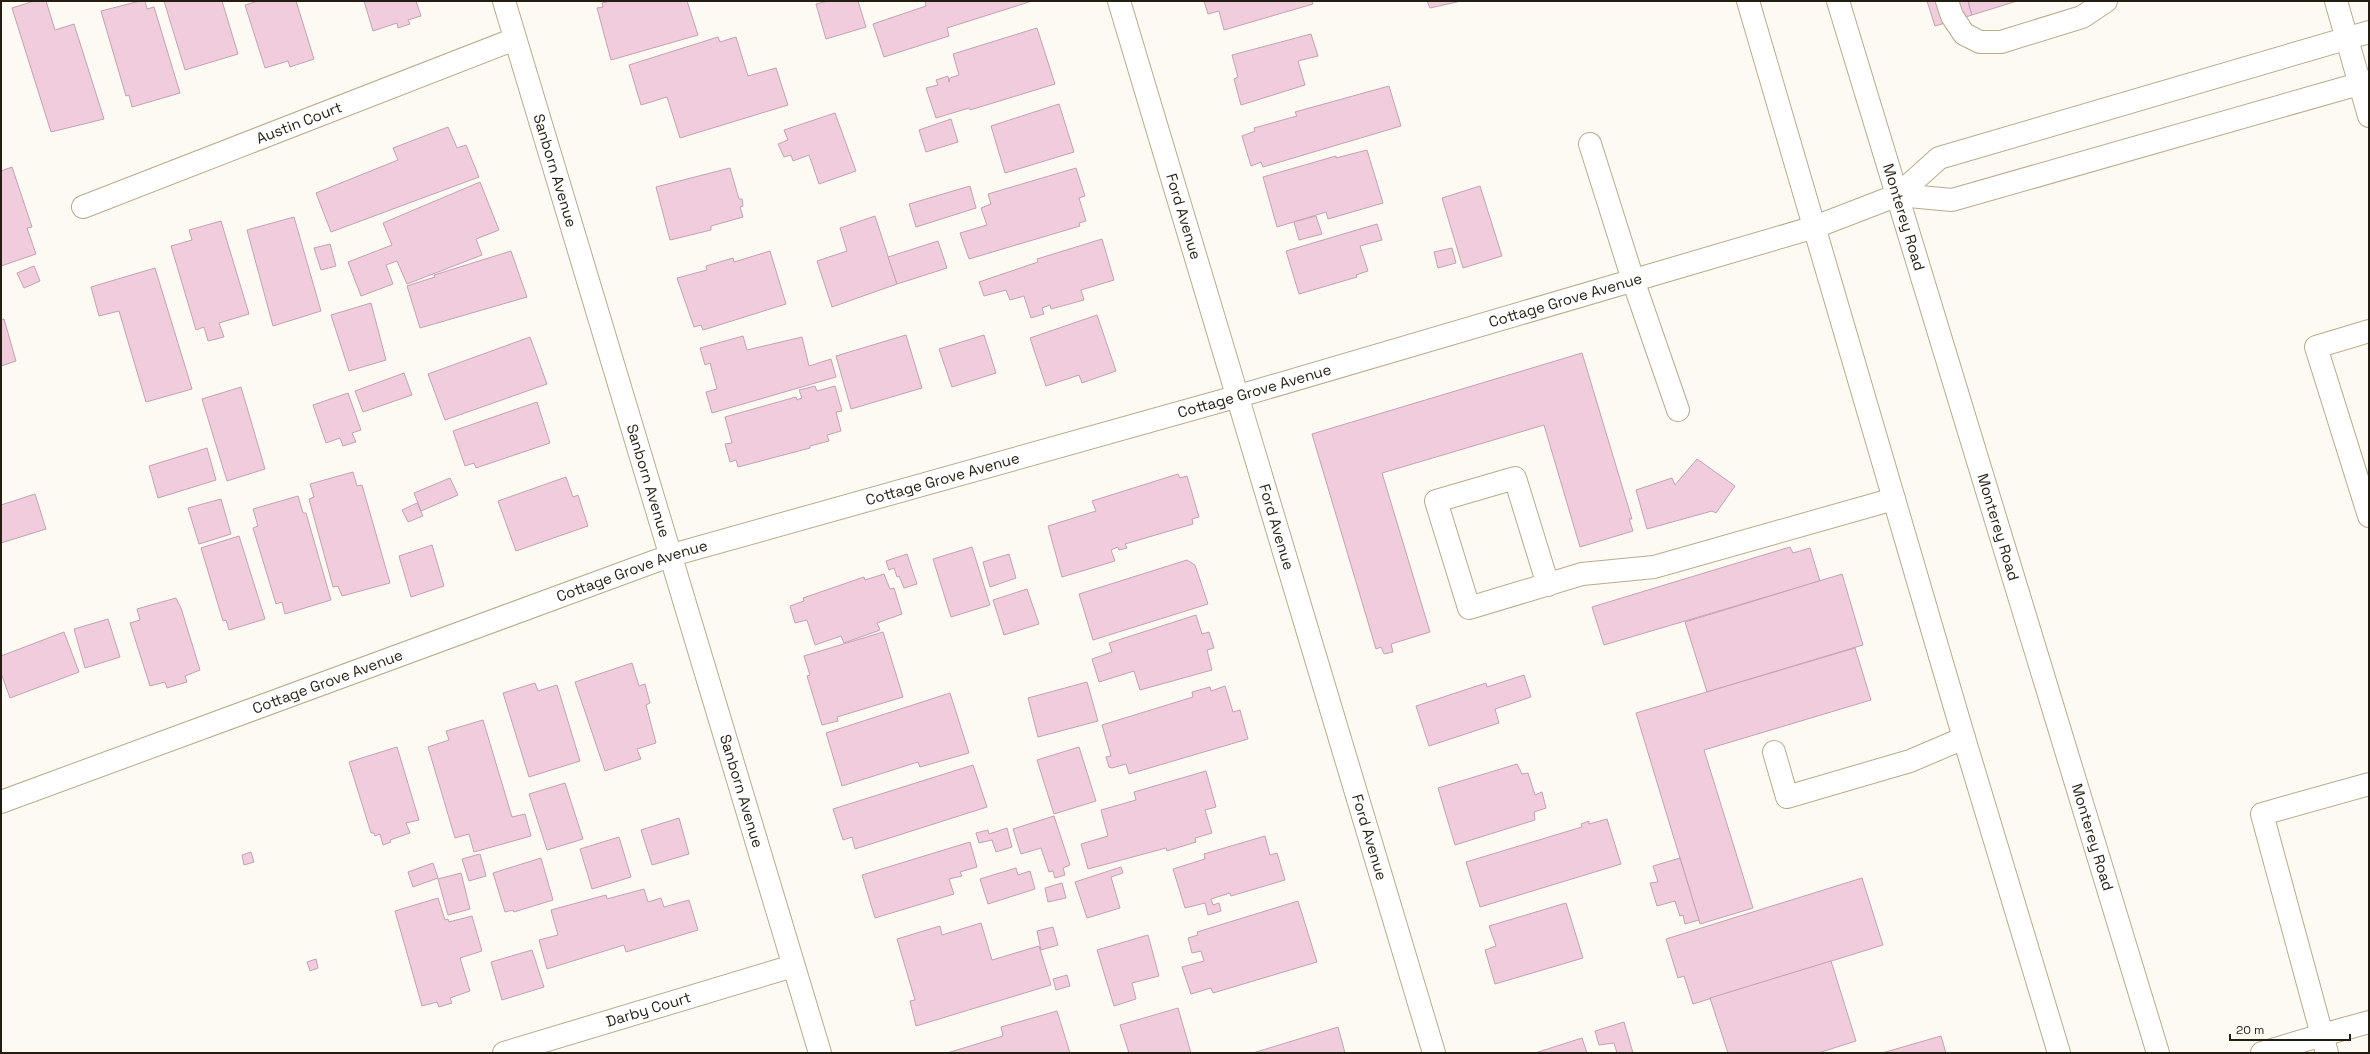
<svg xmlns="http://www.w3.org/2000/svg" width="2370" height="1054" viewBox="0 0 2370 1054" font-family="'Space Grotesk',sans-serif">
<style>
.building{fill:#f0ccdd;stroke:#c4a2b2}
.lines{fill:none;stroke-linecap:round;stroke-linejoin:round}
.minor-casing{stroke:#bbab8c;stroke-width:24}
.major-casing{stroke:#bbab8c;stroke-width:24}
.minor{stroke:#fff;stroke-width:22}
.major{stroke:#fff;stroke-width:22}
.labels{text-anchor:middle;stroke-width:4;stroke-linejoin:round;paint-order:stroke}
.street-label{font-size:15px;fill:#241e12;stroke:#fdf9f3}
</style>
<rect width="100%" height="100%" fill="#fdf9f3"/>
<g class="building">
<path d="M 34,1 L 46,1 L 55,30 L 74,24 L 104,119 L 51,132 L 12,8 Z"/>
<path d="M 140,1 L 145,1 L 147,9 L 154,7 L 180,93 L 132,107 L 129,95 L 126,96 L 101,11 Z"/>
<path d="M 164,1 L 222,1 L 238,54 L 185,70 Z"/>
<path d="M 258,1 L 296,1 L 314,59 L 290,67 L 288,61 L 265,68 L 245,5 Z"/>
<path d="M 364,1 L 416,1 L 421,16 L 408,20 L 410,24 L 398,28 L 397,23 L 373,31 Z"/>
<path d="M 611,1 L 687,1 L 698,35 L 611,60 L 597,8 L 603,7 L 602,3 Z"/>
<path d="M 828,1 L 858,1 L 866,27 L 826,39 L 816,4 Z"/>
<path d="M 925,1 L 1029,1 L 1029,2 L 947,28 L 949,36 L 884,57 L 873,24 L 926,6 Z"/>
<path d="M 1204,1 L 1312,1 L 1313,4 L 1224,30 L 1219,11 L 1208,14 Z"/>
<path d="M 1427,1 L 1461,1 L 1430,8 Z"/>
<path d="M 1927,1 L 1968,1 L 1972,15 L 1935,26 Z"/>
<path d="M 1968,1 L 2017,1 L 1972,15 Z"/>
<path d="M 1037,28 L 1055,84 L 970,110 L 969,108 L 936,118 L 926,88 L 938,85 L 936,80 L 948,76 L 949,82 L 950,78 L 959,75 L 953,54 Z"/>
<path d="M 1311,34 L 1318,56 L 1298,61 L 1305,85 L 1241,105 L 1234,79 L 1238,77 L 1232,55 Z"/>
<path d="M 718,37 L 720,42 L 736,37 L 748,76 L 776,68 L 788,105 L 680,138 L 667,97 L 641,105 L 629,65 Z"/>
<path d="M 1389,86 L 1401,126 L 1263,167 L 1261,162 L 1251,166 L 1242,136 L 1255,131 L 1254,128 L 1297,116 L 1295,112 Z"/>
<path d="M 1059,104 L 1074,152 L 1005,173 L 991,126 Z"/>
<path d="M 835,113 L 856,171 L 819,184 L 809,155 L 793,161 L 791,155 L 784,157 L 778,144 L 788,140 L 784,130 Z"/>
<path d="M 951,119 L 958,142 L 926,152 L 919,130 Z"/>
<path d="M 448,127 L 457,148 L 466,145 L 479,177 L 331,232 L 316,193 L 398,160 L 393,148 Z"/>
<path d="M 1367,150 L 1383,203 L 1328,219 L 1326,212 L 1277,227 L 1263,177 L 1336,156 L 1336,158 Z"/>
<path d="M 12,167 L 32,227 L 27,228 L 36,254 L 1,266 L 1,171 Z"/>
<path d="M 730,168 L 739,199 L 742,199 L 743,206 L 740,207 L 743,217 L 711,226 L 711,230 L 670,240 L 656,187 Z"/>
<path d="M 1076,168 L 1085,196 L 1079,198 L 1086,221 L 1079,223 L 1080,226 L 969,259 L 960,233 L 987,225 L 981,208 L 991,204 L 988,194 Z"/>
<path d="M 480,182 L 499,230 L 476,239 L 482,255 L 407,284 L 397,261 L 386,265 L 393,284 L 361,296 L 348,262 L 392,245 L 383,223 Z"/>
<path d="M 970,186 L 976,208 L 916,227 L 909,204 Z"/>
<path d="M 1480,186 L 1502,256 L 1463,268 L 1442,198 Z"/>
<path d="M 875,216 L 897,284 L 832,307 L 817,261 L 847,251 L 840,228 Z"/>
<path d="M 1316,216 L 1322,234 L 1299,240 L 1294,222 Z"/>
<path d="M 294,217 L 321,311 L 273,326 L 247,230 Z"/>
<path d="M 221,221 L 249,314 L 219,323 L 224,337 L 208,341 L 204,327 L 196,330 L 171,246 L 192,240 L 189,230 Z"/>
<path d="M 1377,224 L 1382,240 L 1360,246 L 1368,271 L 1356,275 L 1357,277 L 1299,294 L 1286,251 Z"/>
<path d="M 1102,239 L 1114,280 L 1081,290 L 1084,300 L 1051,309 L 1050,305 L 1042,308 L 1044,314 L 1031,318 L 1024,296 L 1010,300 L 1006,290 L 984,296 L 979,282 L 1038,262 L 1037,259 Z"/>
<path d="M 938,241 L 947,268 L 897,284 L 888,257 Z"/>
<path d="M 330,244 L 336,266 L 321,270 L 314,248 Z"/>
<path d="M 1452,248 L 1456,263 L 1438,268 L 1434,252 Z"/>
<path d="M 511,251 L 527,297 L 420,328 L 407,286 L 435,277 L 434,275 Z"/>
<path d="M 770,251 L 786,304 L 703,330 L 701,325 L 694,327 L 677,278 L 707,270 L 706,266 L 733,258 L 734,262 Z"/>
<path d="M 34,266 L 40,281 L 24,288 L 17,273 Z"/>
<path d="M 155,268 L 192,389 L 146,402 L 119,311 L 99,316 L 91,287 Z"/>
<path d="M 371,303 L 386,360 L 349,371 L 331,315 Z"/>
<path d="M 1097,315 L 1116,371 L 1082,383 L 1079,375 L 1046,386 L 1030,338 Z"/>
<path d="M 4,319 L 16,361 L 1,366 L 1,320 Z"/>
<path d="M 906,335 L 922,388 L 851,409 L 836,356 Z"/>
<path d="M 984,335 L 996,373 L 952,387 L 939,349 Z"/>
<path d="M 743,336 L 747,350 L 802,337 L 809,366 L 831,359 L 836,377 L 712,413 L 706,392 L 717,389 L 710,363 L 705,365 L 700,348 Z"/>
<path d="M 530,337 L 547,384 L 445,420 L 428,374 Z"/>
<path d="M 1582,353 L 1632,519 L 1629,519 L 1633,531 L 1580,547 L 1544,425 L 1382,473 L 1430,632 L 1391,644 L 1393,652 L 1384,654 L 1381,647 L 1376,649 L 1312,434 Z"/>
<path d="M 404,373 L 412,395 L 363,412 L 355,391 Z"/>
<path d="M 815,386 L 817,391 L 835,386 L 842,411 L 836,412 L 841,431 L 827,435 L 829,441 L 810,446 L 810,448 L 738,467 L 736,460 L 730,462 L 725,444 L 732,443 L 725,417 L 796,397 L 797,400 L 802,398 L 799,390 Z"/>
<path d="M 241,387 L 265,469 L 227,481 L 202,399 Z"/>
<path d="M 348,393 L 361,430 L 352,433 L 356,442 L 343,446 L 340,438 L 326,443 L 313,405 Z"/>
<path d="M 537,402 L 550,443 L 476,468 L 474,463 L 465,466 L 453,431 Z"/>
<path d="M 207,448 L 216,480 L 158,498 L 149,466 Z"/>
<path d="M 1697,459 L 1735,486 L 1716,513 L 1712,511 L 1647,529 L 1636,490 L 1672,478 L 1675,485 Z"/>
<path d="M 353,472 L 357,486 L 362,485 L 390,583 L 342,596 L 338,586 L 333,587 L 309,499 L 314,497 L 310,484 Z"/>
<path d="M 1178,474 L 1180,478 L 1187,476 L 1199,517 L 1192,519 L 1193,524 L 1125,544 L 1127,548 L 1119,550 L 1118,547 L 1111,550 L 1115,561 L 1062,577 L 1048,526 L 1096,511 L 1092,501 Z"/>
<path d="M 566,477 L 573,497 L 578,495 L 588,526 L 516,551 L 498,501 Z"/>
<path d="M 450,478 L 458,495 L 421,511 L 414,493 Z"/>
<path d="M 35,494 L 46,529 L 1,543 L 1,505 Z"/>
<path d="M 298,496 L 303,513 L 306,513 L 331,600 L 285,614 L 282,602 L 276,604 L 253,528 L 258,526 L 253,509 Z"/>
<path d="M 221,499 L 231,534 L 199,544 L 188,508 Z"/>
<path d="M 417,503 L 423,516 L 408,522 L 402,510 Z"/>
<path d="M 239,536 L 265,619 L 229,630 L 226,620 L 223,621 L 201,548 Z"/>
<path d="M 432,545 L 444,586 L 411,597 L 399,556 Z"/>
<path d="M 972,547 L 990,605 L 951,617 L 933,559 Z"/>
<path d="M 1790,547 L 1793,553 L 1810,548 L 1820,581 L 1604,645 L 1592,607 Z"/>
<path d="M 907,554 L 917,584 L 904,588 L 899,576 L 897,577 L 894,568 L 889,570 L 886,561 Z"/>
<path d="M 1009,554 L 1016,578 L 990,587 L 983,562 Z"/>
<path d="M 1187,560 L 1195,565 L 1208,604 L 1093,640 L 1079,594 Z"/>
<path d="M 884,574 L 890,589 L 894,588 L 902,614 L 877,623 L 880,630 L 844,643 L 841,636 L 815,645 L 807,620 L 795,623 L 790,606 L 804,601 L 803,598 L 864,577 L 865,580 Z"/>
<path d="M 1842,574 L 1863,645 L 1707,692 L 1685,622 Z"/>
<path d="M 1027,589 L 1039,624 L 1004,635 L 993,600 Z"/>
<path d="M 176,598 L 181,608 L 200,670 L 185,676 L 187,682 L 167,688 L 165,682 L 150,686 L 130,623 L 140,620 L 137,609 Z"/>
<path d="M 1196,615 L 1202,634 L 1209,632 L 1214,648 L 1207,650 L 1212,670 L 1140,690 L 1134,671 L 1099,682 L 1092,659 L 1112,652 L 1109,643 Z"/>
<path d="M 108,619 L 120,657 L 85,668 L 74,629 Z"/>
<path d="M 64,632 L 79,672 L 10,698 L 1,673 L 1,656 Z"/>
<path d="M 883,632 L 903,697 L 837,717 L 838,721 L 822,725 L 807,676 L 810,675 L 804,656 Z"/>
<path d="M 1855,648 L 1871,700 L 1704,750 L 1753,908 L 1700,924 L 1636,713 Z"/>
<path d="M 632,663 L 639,686 L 645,684 L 650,703 L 646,705 L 656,743 L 637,749 L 641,759 L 605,771 L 575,682 Z"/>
<path d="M 1524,675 L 1531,697 L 1495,709 L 1499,723 L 1429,746 L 1416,706 L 1486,683 L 1487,687 Z"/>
<path d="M 1087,682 L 1098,721 L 1038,737 L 1028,698 Z"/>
<path d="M 535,683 L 538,691 L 557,685 L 580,761 L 529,777 L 503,693 Z"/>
<path d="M 1225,686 L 1233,712 L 1240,710 L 1248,739 L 1129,774 L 1126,764 L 1112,768 L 1109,767 L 1106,757 L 1111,756 L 1102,725 L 1193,697 L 1192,692 L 1210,687 L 1211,691 Z"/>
<path d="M 950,693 L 969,753 L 920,767 L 918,762 L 842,786 L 826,733 Z"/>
<path d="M 483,720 L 512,817 L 525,814 L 531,836 L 474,852 L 469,834 L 455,838 L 428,747 L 449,740 L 446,731 Z"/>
<path d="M 397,747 L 419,820 L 406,823 L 410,833 L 390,840 L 391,842 L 383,845 L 380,834 L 375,836 L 374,833 L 371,833 L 349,762 Z"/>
<path d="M 1079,747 L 1096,801 L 1054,814 L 1037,760 Z"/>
<path d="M 1517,764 L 1522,774 L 1528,773 L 1535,795 L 1542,792 L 1546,808 L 1534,812 L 1535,820 L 1455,845 L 1438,788 Z"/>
<path d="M 973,765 L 987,807 L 855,849 L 852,837 L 843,840 L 833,809 Z"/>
<path d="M 1206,771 L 1216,807 L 1205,810 L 1212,833 L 1195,838 L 1196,842 L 1167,851 L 1166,848 L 1088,869 L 1081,844 L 1108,836 L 1101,810 L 1136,800 L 1134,792 Z"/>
<path d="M 565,783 L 583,839 L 547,850 L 529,794 Z"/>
<path d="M 1054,816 L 1070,865 L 1063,868 L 1065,875 L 1055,878 L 1053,871 L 1049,872 L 1041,848 L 1021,854 L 1013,829 Z"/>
<path d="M 679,818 L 689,854 L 652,865 L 641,830 Z"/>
<path d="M 1607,819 L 1621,864 L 1480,907 L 1466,862 L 1582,827 L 1581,824 L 1589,821 L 1589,824 Z"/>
<path d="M 1007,828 L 1012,847 L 996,852 L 992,840 L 979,843 L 976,833 L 988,830 L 989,834 Z"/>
<path d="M 1265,836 L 1270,855 L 1277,853 L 1285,880 L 1231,896 L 1230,893 L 1211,899 L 1213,905 L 1219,903 L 1221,911 L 1208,915 L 1205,903 L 1185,908 L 1173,869 L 1205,859 L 1204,854 Z"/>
<path d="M 619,837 L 631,877 L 592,889 L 580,849 Z"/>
<path d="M 970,842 L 977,867 L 960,872 L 962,876 L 949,879 L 954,894 L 875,918 L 862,875 Z"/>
<path d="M 251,852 L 254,862 L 244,865 L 242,855 Z"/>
<path d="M 480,854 L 486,876 L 469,881 L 462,859 Z"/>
<path d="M 541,858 L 553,900 L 514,912 L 513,910 L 505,912 L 493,873 Z"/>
<path d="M 1680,858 L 1699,920 L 1685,924 L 1683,915 L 1680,916 L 1675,901 L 1657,906 L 1650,883 L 1658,882 L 1653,866 Z"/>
<path d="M 433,863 L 438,878 L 413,887 L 408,872 Z"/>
<path d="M 1121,867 L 1123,873 L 1111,877 L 1120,908 L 1087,918 L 1075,882 Z"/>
<path d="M 1016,868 L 1018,875 L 1030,871 L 1035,889 L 988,904 L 980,879 Z"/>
<path d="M 461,873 L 470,909 L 448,915 L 438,879 Z"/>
<path d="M 1862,878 L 1883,945 L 1693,1004 L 1684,976 L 1678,978 L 1666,939 Z"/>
<path d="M 1062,883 L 1066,898 L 1048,902 L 1045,888 Z"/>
<path d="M 644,889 L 648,902 L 661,898 L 664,907 L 689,900 L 698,930 L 626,952 L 624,945 L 547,969 L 539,940 L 558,935 L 551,910 L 606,895 L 607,899 Z"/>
<path d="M 438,898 L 445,920 L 448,919 L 449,922 L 472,916 L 482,951 L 460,958 L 470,991 L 450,998 L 452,1003 L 439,1007 L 437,1002 L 422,1006 L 395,911 Z"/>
<path d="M 1298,901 L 1317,962 L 1213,993 L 1211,988 L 1191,994 L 1182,967 L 1204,961 L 1201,951 L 1192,953 L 1188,938 L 1198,935 L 1197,932 Z"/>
<path d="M 1566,903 L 1583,958 L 1495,984 L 1485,950 L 1496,946 L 1489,926 Z"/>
<path d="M 981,923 L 992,960 L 1039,946 L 1051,985 L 916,1026 L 910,1001 L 915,1000 L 897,939 L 940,926 L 942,935 Z"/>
<path d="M 1053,927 L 1058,945 L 1041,950 L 1037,931 Z"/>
<path d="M 1148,935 L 1159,976 L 1132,983 L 1136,999 L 1114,1006 L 1097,950 Z"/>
<path d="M 532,950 L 544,987 L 502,1000 L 491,962 Z"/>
<path d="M 316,959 L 318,968 L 310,971 L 307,962 Z"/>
<path d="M 1831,961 L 1856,1041 L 1818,1053 L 1728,1053 L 1710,998 Z"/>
<path d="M 1067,975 L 1070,986 L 1056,990 L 1053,979 Z"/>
<path d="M 1178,1008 L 1191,1053 L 1129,1053 L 1120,1025 Z"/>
<path d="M 1057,1011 L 1070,1053 L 947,1053 L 1003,1036 L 1001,1027 Z"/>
<path d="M 1624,1022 L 1633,1053 L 1617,1053 L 1614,1043 L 1599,1045 L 1595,1031 Z"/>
<path d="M 1338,1027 L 1345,1053 L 1253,1053 Z"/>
<path d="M 1941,1036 L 1946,1053 L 1882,1053 Z"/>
<path d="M 1582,1038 L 1587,1053 L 1535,1053 Z"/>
</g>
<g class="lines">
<g class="minor-casing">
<g id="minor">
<path id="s1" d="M 504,1 L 820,1053"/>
<path id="s2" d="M 1119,1 L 1434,1053"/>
<path d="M 1947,1 L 1952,16 L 1964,34 L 1980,42 L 2001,42 L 2082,17 L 2106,1"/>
<path d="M 2336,1 L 2369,116"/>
<path d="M 1590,144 L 1633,280 L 1678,410"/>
<path d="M 1898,195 L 1952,200 L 2369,81"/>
<path id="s3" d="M 83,207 L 515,39"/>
<path d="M 2369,331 L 2316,347 L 2369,516"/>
<path d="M 1548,585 L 1515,478 L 1436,501 L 1469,608 L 1582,574 L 1654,567 L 1894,499"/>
<path d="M 1774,752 L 1787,797 L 1910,761 L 1964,738"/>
<path d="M 2369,784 L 2262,814 L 2322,1035 L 2369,1022"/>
<path id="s4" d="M 1,802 L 672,555 L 1239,396 L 1815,227 L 1898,195 L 1939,158 L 2369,32"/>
<path id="s5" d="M 504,1053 L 793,966"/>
<path d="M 2262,1053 L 2322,1035 L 2327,1053"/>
</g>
</g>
<g class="major-casing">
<g id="major">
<path d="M 1748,1 L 1964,738 L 2059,1053"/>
<path id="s6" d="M 1838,1 L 2158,1053"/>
</g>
</g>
<use href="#minor" class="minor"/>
<use href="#major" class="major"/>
</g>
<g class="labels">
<g class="street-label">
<text dy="5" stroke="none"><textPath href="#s3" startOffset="232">Austin Court</textPath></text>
<text dy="5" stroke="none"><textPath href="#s1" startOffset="177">Sanborn Avenue</textPath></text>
<text dy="5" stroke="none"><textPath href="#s2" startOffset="225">Ford Avenue</textPath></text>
<text dy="5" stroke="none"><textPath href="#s6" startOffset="226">Monterey Road</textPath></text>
<text dy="5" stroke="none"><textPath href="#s4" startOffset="1644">Cottage Grove Avenue</textPath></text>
<text dy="5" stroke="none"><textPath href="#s4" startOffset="1320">Cottage Grove Avenue</textPath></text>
<text dy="5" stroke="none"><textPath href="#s4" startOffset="996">Cottage Grove Avenue</textPath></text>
<text dy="5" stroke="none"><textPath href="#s1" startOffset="501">Sanborn Avenue</textPath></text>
<text dy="5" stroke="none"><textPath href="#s2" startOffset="549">Ford Avenue</textPath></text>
<text dy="5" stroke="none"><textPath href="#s6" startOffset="550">Monterey Road</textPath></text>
<text dy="5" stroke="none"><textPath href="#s4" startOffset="672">Cottage Grove Avenue</textPath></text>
<text dy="5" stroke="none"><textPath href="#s4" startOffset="348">Cottage Grove Avenue</textPath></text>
<text dy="5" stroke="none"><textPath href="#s1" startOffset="825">Sanborn Avenue</textPath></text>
<text dy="5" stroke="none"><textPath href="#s2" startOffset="873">Ford Avenue</textPath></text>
<text dy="5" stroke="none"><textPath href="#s6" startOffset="874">Monterey Road</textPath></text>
<text dy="5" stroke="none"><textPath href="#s5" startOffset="151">Darby Court</textPath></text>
</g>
</g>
<rect width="2370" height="1054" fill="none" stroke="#241e12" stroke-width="4"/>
<path d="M2230 1034v6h120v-6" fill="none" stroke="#241e12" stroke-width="2"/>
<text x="2236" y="1034" font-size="12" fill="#241e12" stroke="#fdf9f3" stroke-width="3" paint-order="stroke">20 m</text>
</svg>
